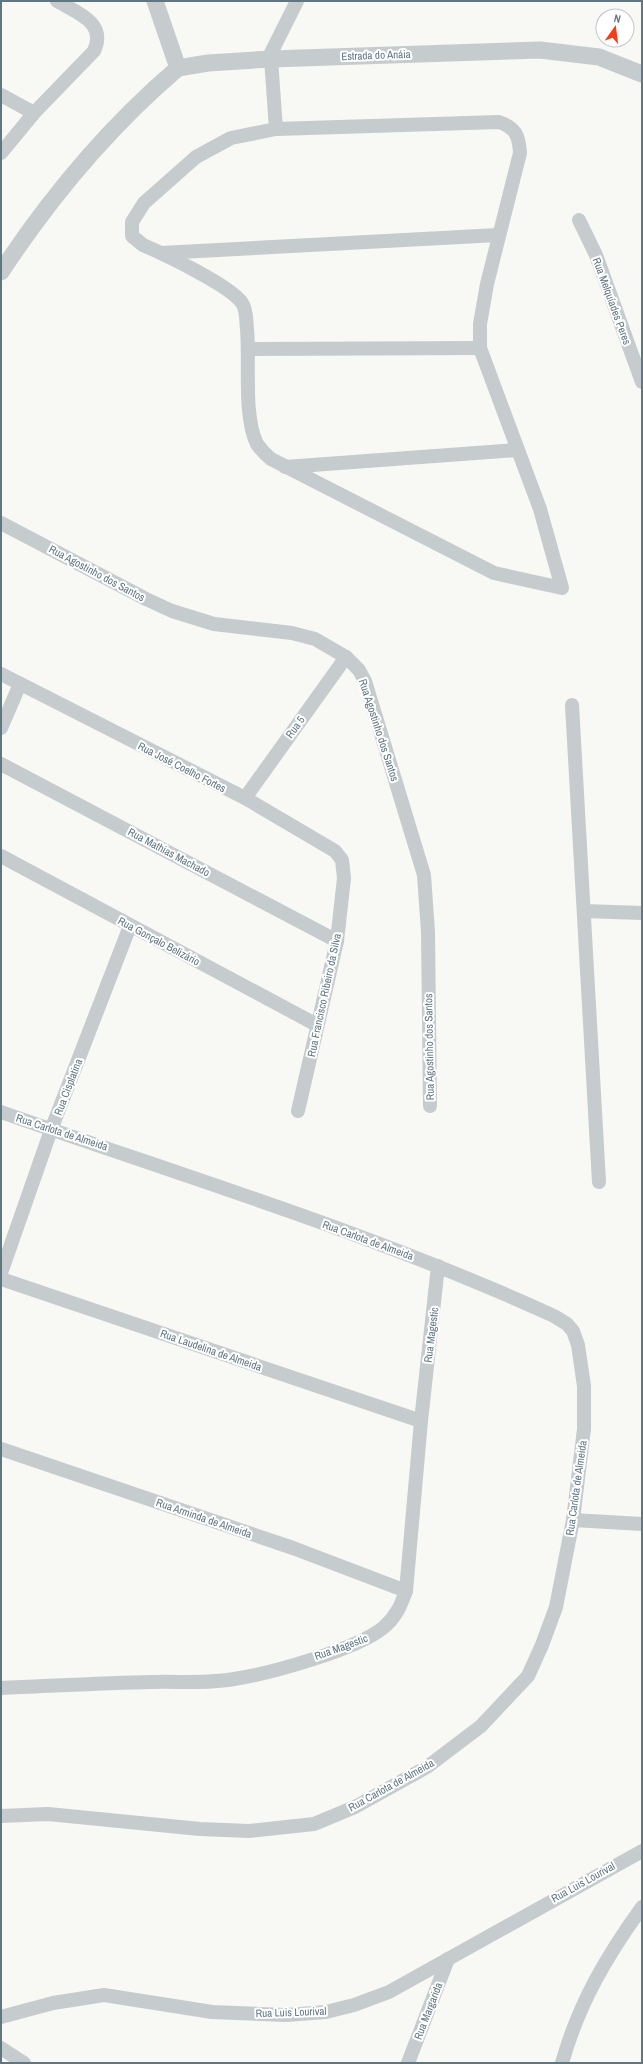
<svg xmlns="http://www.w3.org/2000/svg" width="643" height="2064" viewBox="0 0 643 2064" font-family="'Archivo Narrow',sans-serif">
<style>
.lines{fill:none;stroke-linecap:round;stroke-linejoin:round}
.minor{stroke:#c6cbce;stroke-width:14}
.tertiary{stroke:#c6cbce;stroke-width:17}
.labels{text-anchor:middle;stroke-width:4;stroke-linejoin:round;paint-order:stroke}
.street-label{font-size:11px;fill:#607683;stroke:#fff}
</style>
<rect width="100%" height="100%" fill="#f8f8f5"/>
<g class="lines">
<g class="minor">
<path d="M 268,59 L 297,1"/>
<path d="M 271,59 L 276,129"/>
<path d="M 1,95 L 34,113"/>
<path d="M 499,122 C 516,128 519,136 520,153 L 487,284 L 480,324 L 480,348 L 540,509 L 562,588 L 494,573 L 271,459 C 266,455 261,450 257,444 C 243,416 250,361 247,329 C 246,321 247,310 242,303 C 231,286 164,254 143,245 L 132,236 L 132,222 L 144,203 L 196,157 L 231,138 L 276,129 Z"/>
<path d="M 1,153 L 34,113 L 94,51 C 107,23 78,13 57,1"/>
<path d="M 579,220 L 596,255 L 642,382"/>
<path d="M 161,253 L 498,235"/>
<path d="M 249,349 L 480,348"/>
<path d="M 285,467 L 518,450"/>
<path d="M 1,523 L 146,599 L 172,611 L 214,624 L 292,633 L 315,639 L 346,657 L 359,670 L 365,681 L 424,875 L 428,932 L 430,1106"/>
<path d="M 1,674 L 245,798 L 335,851 L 342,860 L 344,878 L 337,941 L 298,1111"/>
<path d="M 572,705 L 599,1182"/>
<path d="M 1,728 L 20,684"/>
<path d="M 1,764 L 337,941"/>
<path d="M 245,798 L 346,657"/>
<path d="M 1,856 L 317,1025"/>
<path d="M 584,911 L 642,913"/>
<path d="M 1,1112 C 186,1177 375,1234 554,1316 L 567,1324 L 573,1331 L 578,1345 L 584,1386 L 584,1429 L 573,1520 L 556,1607 L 542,1645 L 528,1676 L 481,1726 L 427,1767 L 355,1807 L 314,1824 L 249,1831 L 200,1829 L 48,1814 L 1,1816"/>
<path d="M 1,1273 L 51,1130 L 130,926"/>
<path d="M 1,1279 L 421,1421"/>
<path d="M 1,1449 L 293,1548 L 406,1591"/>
<path d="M 573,1520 L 642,1524"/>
<path d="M 1,1688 C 51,1686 102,1683 152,1682 C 179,1681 207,1684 234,1679 C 268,1674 359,1649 384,1627 C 396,1617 401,1605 406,1591 L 421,1421 L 438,1266"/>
<path d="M 1,2017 L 53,2003 L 104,1995 L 212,2012 L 286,2015 L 326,2012 L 354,2005 L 389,1992 L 642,1851"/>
<path d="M 1,2048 L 24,2063"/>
<path d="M 408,2063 L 448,1959"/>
<path d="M 562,2063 C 579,2003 606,1957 642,1907"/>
</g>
<g class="tertiary">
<path d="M 155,1 L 178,68"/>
<path d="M 178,68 L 208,63 L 271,59 L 540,50 L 599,57 L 642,74"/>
<path d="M 1,272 C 51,196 109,127 178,68"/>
</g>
</g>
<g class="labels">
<g class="street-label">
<text transform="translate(376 55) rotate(-2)" y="4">Estrada do Anáia</text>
<text transform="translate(612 301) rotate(70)" y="4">Rua Melquíades Peres</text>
<text transform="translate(97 573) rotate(28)" y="4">Rua Agostinho dos Santos</text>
<text transform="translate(295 727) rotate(-54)" y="4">Rua 5</text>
<text transform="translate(379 730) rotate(72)" y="4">Rua Agostinho dos Santos</text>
<text transform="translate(182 767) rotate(27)" y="4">Rua José Coelho Fortes</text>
<text transform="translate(169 852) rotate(28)" y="4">Rua Mathias Machado</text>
<text transform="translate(159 941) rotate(28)" y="4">Rua Gonçalo Belizário</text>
<text transform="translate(324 995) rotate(-78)" y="4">Rua Francisco Ribeiro da Silva</text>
<text transform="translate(429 1047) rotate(-91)" y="4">Rua Agostinho dos Santos</text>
<text transform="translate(68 1087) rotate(-69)" y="4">Rua Cisplatina</text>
<text transform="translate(62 1132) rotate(18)" y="4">Rua Carlota de Almeida</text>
<text transform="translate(368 1240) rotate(20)" y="4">Rua Carlota de Almeida</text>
<text transform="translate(431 1335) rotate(-83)" y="4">Rua Magestic</text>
<text transform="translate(211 1350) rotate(19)" y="4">Rua Laudelina de Almeida</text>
<text transform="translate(576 1488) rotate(-82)" y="4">Rua Carlota de Almeida</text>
<text transform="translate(204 1518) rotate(19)" y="4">Rua Arminda de Almeida</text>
<text transform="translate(341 1647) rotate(-20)" y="4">Rua Magestic</text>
<text transform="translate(391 1785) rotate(-29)" y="4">Rua Carlota de Almeida</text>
<text transform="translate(583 1882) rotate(-29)" y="4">Rua Luis Lourival</text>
<text transform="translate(428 2011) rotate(-69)" y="4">Rua Margarida</text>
<text transform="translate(291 2012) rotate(-2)" y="4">Rua Luis Lourival</text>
</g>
</g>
<rect width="643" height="2064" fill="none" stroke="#607683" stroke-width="4"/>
<g transform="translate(615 28) rotate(14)"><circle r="19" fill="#ffffff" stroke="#bfc8cd"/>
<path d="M0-3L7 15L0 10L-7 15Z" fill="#f53e19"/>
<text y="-6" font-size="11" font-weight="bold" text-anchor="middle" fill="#607683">N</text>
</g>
</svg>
